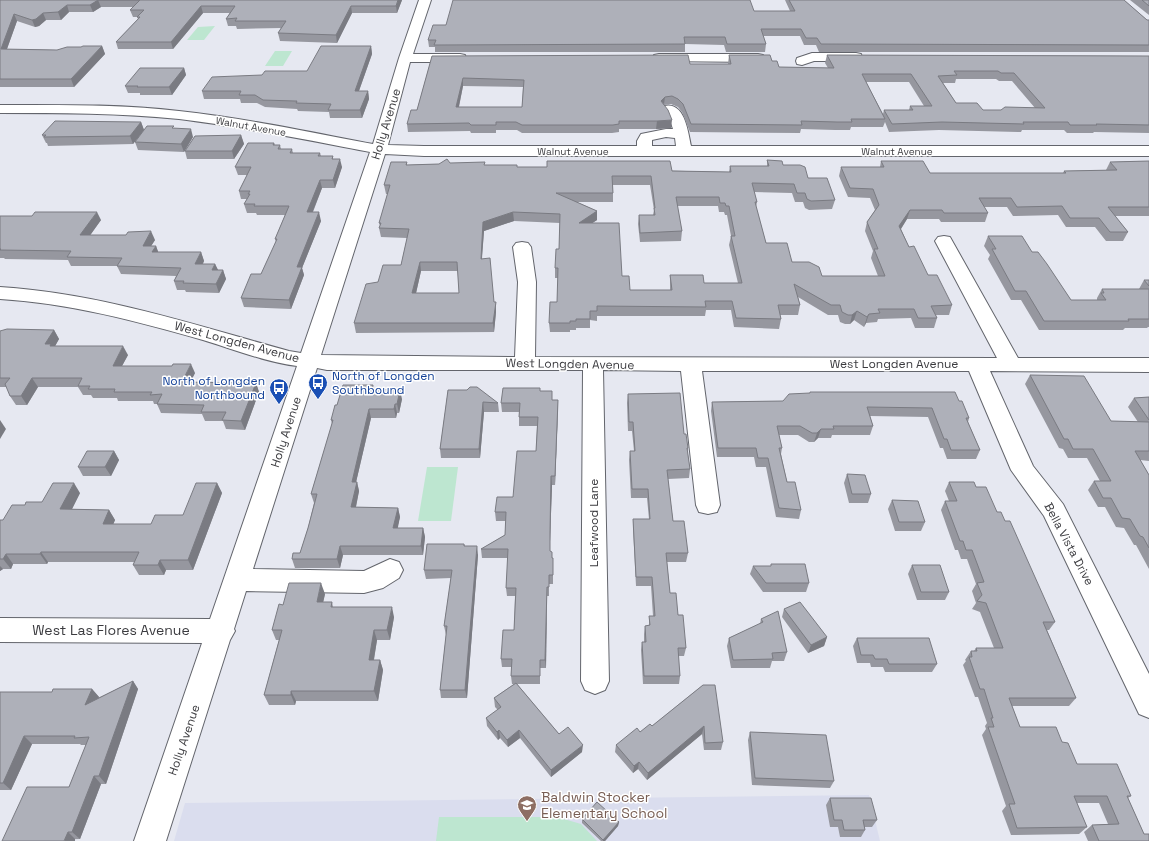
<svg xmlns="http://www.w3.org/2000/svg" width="1149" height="841" viewBox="0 0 1149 841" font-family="'Space Grotesk',sans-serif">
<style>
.built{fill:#daddee}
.green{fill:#bde6d0}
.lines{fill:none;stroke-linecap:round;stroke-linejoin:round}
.minor-casing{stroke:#63656c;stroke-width:2}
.minor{fill:#fff;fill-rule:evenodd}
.wall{fill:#96979f;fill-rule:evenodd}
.shaded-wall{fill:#7a7b82}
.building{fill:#aeb0b9;stroke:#7a7b82;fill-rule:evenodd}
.labels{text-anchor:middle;stroke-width:3;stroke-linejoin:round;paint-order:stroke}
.far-street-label{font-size:10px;fill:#3b3b3f;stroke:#fff}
.street-label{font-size:12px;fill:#3b3b3f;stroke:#fff}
.transit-label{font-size:12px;fill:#164399;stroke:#fff;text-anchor:start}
.near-street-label{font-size:14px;fill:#3b3b3f;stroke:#fff}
.near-education-label{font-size:14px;fill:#785e54;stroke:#fff;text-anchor:start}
</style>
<rect width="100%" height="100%" fill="#e6e8f1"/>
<path class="built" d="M 869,795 L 880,841 L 174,841 L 185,803 Z"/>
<g class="green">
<path d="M 215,26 L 204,40 L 187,40 L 198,27 Z"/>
<path d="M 275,51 L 292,51 L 283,66 L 265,66 Z"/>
<path d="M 427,467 L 458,467 L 451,521 L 418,521 Z"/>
<path d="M 439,817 L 557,817 L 581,824 L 597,841 L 436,841 Z"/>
</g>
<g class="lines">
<g class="minor-casing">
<g id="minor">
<path d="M 419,0 L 431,0 L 413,54 L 460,54 L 465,55 L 466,58 L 465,61 L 460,62 L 410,62 L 388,145 L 424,146 L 637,146 L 637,141 L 641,134 L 666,129 L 673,129 L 669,117 L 662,109 L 664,106 C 685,101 688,132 691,146 L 1149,146 L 1149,156 L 424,156 L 385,154 L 321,355 L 515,357 L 518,282 L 513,247 L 516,243 L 522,242 L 528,243 L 531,247 L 536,282 L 535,357 L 997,358 L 935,241 L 938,237 L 944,236 L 950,237 L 1018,358 L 1149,358 L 1149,372 L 990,371 L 1033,466 L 1063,504 L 1149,674 L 1149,718 L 1139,714 L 1044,516 L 1011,470 L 969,371 L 702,371 L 720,505 L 717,512 L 708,514 L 699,512 L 696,505 L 681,371 L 603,370 L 609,681 L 605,690 L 595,694 L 585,690 L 581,681 L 583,370 L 327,370 L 317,368 L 253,569 L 364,571 L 390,559 L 399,562 L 403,570 L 399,578 L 383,588 L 364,593 L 246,591 L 234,629 L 235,631 L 230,640 L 166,841 L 134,841 L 202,643 L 0,642 L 0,618 L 210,619 L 297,366 C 265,362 233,349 203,340 C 136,321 69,303 0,299 L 0,287 C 99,293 195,325 289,351 L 301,353 L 370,152 C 307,140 243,127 179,119 C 119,113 60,113 0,113 L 0,105 C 60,105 119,104 179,111 C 244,118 309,132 373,144 L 399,58 ZM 666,137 L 675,138 L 676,146 L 652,146 L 652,140 Z"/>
<path d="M 812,53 L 856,53 L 861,54 L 862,57 L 861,60 L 856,61 L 814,61 L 802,65 L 797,64 L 796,61 L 797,58 Z"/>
<path d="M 659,54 L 758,54 L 763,55 L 764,58 L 763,61 L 758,62 L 654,61 L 653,58 L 654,55 Z"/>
</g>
</g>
<use href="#minor" class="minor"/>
</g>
<g class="wall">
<path d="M 0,0 L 402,0 L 397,13 L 352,13 L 337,43 L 280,41 L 278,33 L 281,28 L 237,29 L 236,26 L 228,26 L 226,19 L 230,13 L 203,13 L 173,49 L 118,49 L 116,42 L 138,19 L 137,17 L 133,17 L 130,10 L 133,7 L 101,7 L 93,12 L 69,12 L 61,20 L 46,20 L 39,26 L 35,27 L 17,21 L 7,49 L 57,50 L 102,46 L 105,54 L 74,87 L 0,87 Z"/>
<path d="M 785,0 L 1124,0 L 1147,20 L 1149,20 L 1149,52 L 819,52 L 816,45 L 804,45 L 800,36 L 763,36 L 766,44 L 765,52 L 726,52 L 724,45 L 685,44 L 685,52 L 435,52 L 435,47 L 429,47 L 428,40 L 446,25 L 754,11 L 790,11 Z"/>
<path d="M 1130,0 L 1149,0 L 1149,15 Z"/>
<path d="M 371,46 L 372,54 L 359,91 L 368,91 L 369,99 L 362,118 L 330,118 L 329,112 L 298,111 L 297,109 L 265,107 L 257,103 L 241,103 L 240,99 L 204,99 L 202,91 L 262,75 L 307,71 Z"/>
<path d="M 729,55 L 772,61 L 779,67 L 828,68 L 825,63 L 827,55 L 1149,56 L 1149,133 L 1094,132 L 1093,133 L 1067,133 L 1064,130 L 1022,130 L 1021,132 L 939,130 L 889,132 L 885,122 L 883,127 L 851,127 L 850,130 L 835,130 L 801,129 L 800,133 L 690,132 L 682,112 L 678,107 L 671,104 L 664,105 L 671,128 L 656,129 L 619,129 L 619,132 L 612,133 L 522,133 L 517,130 L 496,130 L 496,133 L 471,133 L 470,131 L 408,132 L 407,124 L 417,110 L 432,56 L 690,64 L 728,64 ZM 956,79 L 996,79 L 999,81 L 1012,81 L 1035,108 L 1001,110 L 983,110 L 956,103 L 943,83 L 955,83 ZM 866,82 L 909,82 L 924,106 L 910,106 L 909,110 L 884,110 L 883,114 ZM 463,86 L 523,87 L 522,107 L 459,107 Z"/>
<path d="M 184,68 L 186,75 L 172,95 L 140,95 L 140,93 L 128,93 L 125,86 Z"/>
<path d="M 141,122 L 144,130 L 133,144 L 48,146 L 47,143 L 46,143 L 42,135 Z"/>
<path d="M 174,128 L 193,137 L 184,152 L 138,150 L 135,142 Z"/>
<path d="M 241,135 L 244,144 L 234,159 L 187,159 L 185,151 Z"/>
<path d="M 274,143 L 275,145 L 280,145 L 281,149 L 292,149 L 293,153 L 320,153 L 321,156 L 333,156 L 333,159 L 342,167 L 335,188 L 322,188 L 313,212 L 321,221 L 302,268 L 304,275 L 291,309 L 244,307 L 241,298 L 261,274 L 276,242 L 275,239 L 285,215 L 257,215 L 256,213 L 247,213 L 244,204 L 247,199 L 241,199 L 239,191 L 247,175 L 238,175 L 235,167 Z"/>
<path d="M 767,160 L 783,165 L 808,178 L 835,200 L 832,209 L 809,210 L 805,208 L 803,202 L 795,202 L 792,193 L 754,192 L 757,202 L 756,207 L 766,243 L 792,262 L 822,276 L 878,276 L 871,258 L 873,251 L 865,231 L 867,222 L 875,210 L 870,198 L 848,197 L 839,176 L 841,167 L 880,167 L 881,161 L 930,173 L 1063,173 L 1064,171 L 1106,170 L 1110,162 L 1149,161 L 1149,216 L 1115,216 L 1128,232 L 1123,241 L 1106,241 L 1095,227 L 1066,227 L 1058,215 L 1013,216 L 1007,207 L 984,207 L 988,213 L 985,222 L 941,222 L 939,219 L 907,219 L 901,229 L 909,247 L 928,275 L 952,305 L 949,315 L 936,315 L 937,318 L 934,328 L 915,328 L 911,318 L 878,319 L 877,322 L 866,323 L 864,327 L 854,320 L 850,324 L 845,324 L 840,322 L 838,315 L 828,315 L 798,297 L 800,305 L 798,315 L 780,315 L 781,319 L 779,329 L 734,327 L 731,310 L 706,310 L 705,316 L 597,316 L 597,321 L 590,320 L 590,328 L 576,328 L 576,330 L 570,330 L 570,332 L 550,332 L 549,323 L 557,302 L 558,278 L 555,278 L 555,268 L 559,249 L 560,223 L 514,221 L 484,231 L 482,259 L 494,302 L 496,302 L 496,312 L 494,332 L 356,333 L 354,323 L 378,282 L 401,265 L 407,238 L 381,237 L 379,228 L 380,226 L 379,223 L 388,194 L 386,194 L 384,185 L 407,162 L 407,165 L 439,164 L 450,163 L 485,165 L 517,167 L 729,172 L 730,166 L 767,166 ZM 613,185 L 650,185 L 654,210 L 653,215 L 639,215 L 638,224 L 640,242 L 681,241 L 682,231 L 677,206 L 718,206 L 719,212 L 724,212 L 725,215 L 727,215 L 731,236 L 729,245 L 738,283 L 704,283 L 670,275 L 670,290 L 630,290 L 592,223 L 597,220 L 597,211 L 577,202 L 613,202 ZM 421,271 L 458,271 L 459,293 L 416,293 Z"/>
<path d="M 0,216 L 101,220 L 90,235 L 155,240 L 151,246 L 156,246 L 158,252 L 201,252 L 204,261 L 203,264 L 215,264 L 218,270 L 223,270 L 226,279 L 219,293 L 186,292 L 185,290 L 177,290 L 174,281 L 176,276 L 121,274 L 117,266 L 71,266 L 68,260 L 5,259 L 4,258 L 0,258 Z"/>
<path d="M 988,236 L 1032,252 L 1071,300 L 1097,300 L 1097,298 L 1102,289 L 1139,289 L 1144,280 L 1149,280 L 1149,327 L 1148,327 L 1147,328 L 1125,328 L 1123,330 L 1039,330 L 1021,300 L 1011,300 L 988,259 L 990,255 L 984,246 Z"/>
<path d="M 54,330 L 59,339 L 55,346 L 128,355 L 122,366 L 195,373 L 190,382 L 256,383 L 259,392 L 245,430 L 226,429 L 223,421 L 205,421 L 202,414 L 161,413 L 157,404 L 154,404 L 153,401 L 118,401 L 117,398 L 93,398 L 91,395 L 83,395 L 78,387 L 38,387 L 27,405 L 16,405 L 10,396 L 7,387 L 0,387 L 0,331 Z"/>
<path d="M 1030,375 L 1111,421 L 1138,422 L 1128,407 L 1134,398 L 1149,397 L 1149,461 L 1140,460 L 1149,475 L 1149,569 L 1136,545 L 1134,545 L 1124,528 L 1116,527 L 1105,507 L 1098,507 L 1088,490 L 1094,481 L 1100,481 L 1087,458 L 1068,458 L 1063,449 L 1059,448 L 1025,384 Z"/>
<path d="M 373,385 L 374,389 L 402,399 L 399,413 L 397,413 L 396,418 L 371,418 L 356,482 L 357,482 L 359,491 L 356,507 L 398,508 L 400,517 L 397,528 L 423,528 L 425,537 L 423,555 L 343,555 L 340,568 L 295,568 L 292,559 L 300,553 L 308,528 L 314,503 L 311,494 L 332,424 L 331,420 L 337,405 Z"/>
<path d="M 448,390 L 498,403 L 499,412 L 484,412 L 480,458 L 441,458 L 440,449 Z"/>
<path d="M 540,391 L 552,400 L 558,400 L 558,409 L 555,485 L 552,485 L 550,542 L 550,551 L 552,558 L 553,558 L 553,584 L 549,584 L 549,596 L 547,596 L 546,668 L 540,668 L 540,684 L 517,684 L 559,734 L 582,752 L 551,777 L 520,738 L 508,747 L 500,738 L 498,740 L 487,726 L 486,718 L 498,710 L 495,707 L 494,698 L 514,684 L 512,684 L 511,676 L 512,667 L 502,667 L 501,659 L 514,630 L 515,596 L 507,596 L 506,588 L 508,558 L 482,558 L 481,549 L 505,535 L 506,521 L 496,521 L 495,512 L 513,497 L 536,451 L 537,426 L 519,426 L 519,412 L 502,412 L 501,403 Z"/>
<path d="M 810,392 L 959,401 L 969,418 L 968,422 L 980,450 L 976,459 L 947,459 L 943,448 L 940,448 L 928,417 L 870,416 L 873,426 L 870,435 L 832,435 L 831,438 L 818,438 L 814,442 L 809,442 L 798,435 L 779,435 L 782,448 L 781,454 L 787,482 L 801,510 L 799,519 L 776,517 L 766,467 L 756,467 L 754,457 L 717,457 L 711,411 L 712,402 L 783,401 L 810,393 Z"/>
<path d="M 628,394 L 684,434 L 688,448 L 688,454 L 690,469 L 689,478 L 668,479 L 673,521 L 688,553 L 686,562 L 667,562 L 670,593 L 678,615 L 686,648 L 684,656 L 678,656 L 680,676 L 679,684 L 643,684 L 641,650 L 642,642 L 644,642 L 644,634 L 645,626 L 649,625 L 649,616 L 653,616 L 651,586 L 636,586 L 633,528 L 633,519 L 649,519 L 647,498 L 631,498 L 629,460 L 630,451 L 634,451 L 632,431 L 628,431 L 627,403 Z"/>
<path d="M 114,451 L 119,460 L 111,476 L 83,476 L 78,467 Z"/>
<path d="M 847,474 L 871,494 L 868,503 L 849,503 L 844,483 Z"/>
<path d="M 949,482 L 976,487 L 1005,521 L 1055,622 L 1049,630 L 1047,630 L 1076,698 L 1069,706 L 1012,706 L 1020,727 L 1062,742 L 1077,764 L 1131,796 L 1128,798 L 1144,834 L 1149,841 L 1088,841 L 1084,832 L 1092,825 L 1108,824 L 1099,803 L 1077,803 L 1087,827 L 1079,834 L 1011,835 L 1002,811 L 1006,806 L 982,735 L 986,729 L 985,726 L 987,723 L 978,697 L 975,697 L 963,665 L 966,661 L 965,660 L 971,651 L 974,651 L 976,648 L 994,648 L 980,612 L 972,609 L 976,603 L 972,591 L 976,584 L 967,559 L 961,559 L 958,550 L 955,550 L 941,510 L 945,501 L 949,501 L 945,491 Z"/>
<path d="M 217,483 L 222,493 L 193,570 L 166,570 L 164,575 L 139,575 L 133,565 L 134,562 L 48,562 L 47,564 L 13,564 L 11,569 L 3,569 L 0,571 L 0,520 L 3,520 L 25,505 L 42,502 L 80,493 L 72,509 L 109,510 L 115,520 L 113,524 L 151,524 L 183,515 Z"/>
<path d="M 892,500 L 925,522 L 921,531 L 895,531 L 888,509 Z"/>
<path d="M 464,544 L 465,546 L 478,555 L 467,698 L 441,698 L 440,690 L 446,635 L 444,626 L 451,578 L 426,579 L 424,570 Z"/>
<path d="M 771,564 L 809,583 L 806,592 L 763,592 L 750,574 L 753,566 L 771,566 Z"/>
<path d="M 912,565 L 949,592 L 945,600 L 917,600 L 908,574 Z"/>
<path d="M 325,594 L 323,602 L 332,602 L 333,607 L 394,617 L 390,640 L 377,640 L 374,660 L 380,660 L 383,670 L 378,701 L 296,701 L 295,705 L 269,705 L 264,695 L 279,640 L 276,640 L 272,630 L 283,605 Z"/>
<path d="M 784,609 L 827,637 L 824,646 L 808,653 L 782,617 Z"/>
<path d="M 761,619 L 787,652 L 784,661 L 772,661 L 770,668 L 731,668 L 727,646 L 729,638 L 760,624 Z"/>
<path d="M 857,638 L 937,664 L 932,672 L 885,672 L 883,667 L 871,667 L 870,663 L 857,663 L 853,646 Z"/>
<path d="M 133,681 L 138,689 L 106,784 L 101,784 L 80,839 L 2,841 L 69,787 L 86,745 L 81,745 L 80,744 L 32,744 L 11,790 L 0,790 L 0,692 L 52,692 L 92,689 L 99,697 L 98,698 Z"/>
<path d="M 703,685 L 723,742 L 721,750 L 704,750 L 702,734 L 647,780 L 638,769 L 633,773 L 615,752 L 616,745 L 640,732 L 652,726 Z"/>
<path d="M 750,732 L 834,781 L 830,788 L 752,785 L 748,740 Z"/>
<path d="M 830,798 L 877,820 L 872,827 L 864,827 L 865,830 L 861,837 L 840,837 L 838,827 L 830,827 L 826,805 Z"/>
<path d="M 582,819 L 619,822 L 618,826 L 605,841 L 601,841 L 582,823 Z"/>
</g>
<g class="shaded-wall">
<path d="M 98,0 L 101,7 L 93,12 L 90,5 Z"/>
<path d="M 398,0 L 402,0 L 397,13 L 396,6 Z"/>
<path d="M 67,5 L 69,12 L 61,20 L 58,12 Z"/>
<path d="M 201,6 L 203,13 L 173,49 L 171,42 Z"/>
<path d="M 351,6 L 352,13 L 337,43 L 336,35 Z"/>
<path d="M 43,13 L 46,20 L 39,26 L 35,27 L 32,20 Z"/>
<path d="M 14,14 L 17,21 L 4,57 L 1,49 Z"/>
<path d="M 102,46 L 105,54 L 74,87 L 71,79 Z"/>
<path d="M 371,46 L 372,54 L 356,99 L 355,91 Z"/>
<path d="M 184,68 L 186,75 L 172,95 L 169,87 Z"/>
<path d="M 463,78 L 463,86 L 457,115 L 456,107 Z"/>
<path d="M 368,91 L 369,99 L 362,118 L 360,110 Z"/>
<path d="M 665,97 L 664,104 L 661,101 Z"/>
<path d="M 672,120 L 671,128 L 656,129 L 657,121 Z"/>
<path d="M 141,122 L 144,130 L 133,144 L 130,136 Z"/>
<path d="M 191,129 L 193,137 L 184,152 L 181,144 Z"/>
<path d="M 241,135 L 244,144 L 234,159 L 232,151 Z"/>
<path d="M 340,159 L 342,167 L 335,188 L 333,180 Z"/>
<path d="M 320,180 L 322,188 L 309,221 L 307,212 Z"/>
<path d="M 910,210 L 907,219 L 897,235 L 899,226 Z"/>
<path d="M 597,211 L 597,220 L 579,232 L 579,223 Z"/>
<path d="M 97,212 L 101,220 L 84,244 L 80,235 Z"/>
<path d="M 319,212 L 321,221 L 302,268 L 304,275 L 291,309 L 289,300 L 297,267 Z"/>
<path d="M 513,212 L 514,221 L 484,231 L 481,268 L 481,259 L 483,222 Z"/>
<path d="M 151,231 L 155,240 L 146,254 L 143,246 Z"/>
<path d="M 156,246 L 159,254 L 152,252 Z"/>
<path d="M 201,252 L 204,261 L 198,272 L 195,264 Z"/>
<path d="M 420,262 L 421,271 L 414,302 L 412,293 Z"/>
<path d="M 215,264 L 219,272 L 212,270 Z"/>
<path d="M 223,270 L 226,279 L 219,293 L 216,284 Z"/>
<path d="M 496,302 L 496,312 L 494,332 L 493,323 Z"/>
<path d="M 857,311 L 854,320 L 850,324 L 852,315 Z"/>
<path d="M 869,314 L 866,323 L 864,327 L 867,317 Z"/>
<path d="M 54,330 L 59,339 L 54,348 L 45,344 Z"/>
<path d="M 123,346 L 128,355 L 117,375 L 113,366 Z"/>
<path d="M 191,364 L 195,373 L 186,391 L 182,382 Z"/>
<path d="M 32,378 L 38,387 L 27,405 L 21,396 Z"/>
<path d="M 256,383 L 259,392 L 245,430 L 241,421 Z"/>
<path d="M 400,390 L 402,399 L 399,413 L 397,404 Z"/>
<path d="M 558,400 L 558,409 L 555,485 L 555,476 Z"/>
<path d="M 483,402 L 484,412 L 480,458 L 479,449 Z"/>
<path d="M 395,404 L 397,413 L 396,418 L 394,409 Z"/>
<path d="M 369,409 L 371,418 L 354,491 L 352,482 Z"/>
<path d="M 0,420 L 6,429 L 0,439 Z"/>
<path d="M 821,429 L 818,438 L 814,442 L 817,433 Z"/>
<path d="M 114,451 L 119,460 L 111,476 L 105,467 Z"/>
<path d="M 551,476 L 552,485 L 550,542 L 550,533 Z"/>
<path d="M 357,482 L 359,491 L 354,516 L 351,507 Z"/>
<path d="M 74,483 L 80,493 L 67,519 L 60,509 Z"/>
<path d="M 217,483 L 222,493 L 193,570 L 188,560 Z"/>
<path d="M 398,508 L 400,517 L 396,537 L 393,528 Z"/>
<path d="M 109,510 L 115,520 L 109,535 L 103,524 Z"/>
<path d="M 423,528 L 425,537 L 423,555 L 421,546 Z"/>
<path d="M 340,546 L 343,555 L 340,568 L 337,559 Z"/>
<path d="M 477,546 L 478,555 L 467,698 L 465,690 Z"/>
<path d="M 41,552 L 48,562 L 47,564 L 40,554 Z"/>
<path d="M 6,554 L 13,564 L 11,569 L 3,559 Z"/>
<path d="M 160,560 L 166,570 L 164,575 L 158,565 Z"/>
<path d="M 0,566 L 3,569 L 0,571 Z"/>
<path d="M 321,583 L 325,594 L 321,612 L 317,602 Z"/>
<path d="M 547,587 L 547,596 L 546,668 L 545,660 Z"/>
<path d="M 392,607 L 394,617 L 390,640 L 387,630 Z"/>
<path d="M 374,630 L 377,640 L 372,670 L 369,660 Z"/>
<path d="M 827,637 L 824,646 L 808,653 L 811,645 Z"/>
<path d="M 380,660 L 383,670 L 378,701 L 374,691 Z"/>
<path d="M 133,681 L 138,689 L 106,784 L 99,776 Z"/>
<path d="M 92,689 L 99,697 L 92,713 L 85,705 Z"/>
<path d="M 291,691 L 296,701 L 295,705 L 291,695 Z"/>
<path d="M 704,726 L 702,734 L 647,780 L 648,773 Z"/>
<path d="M 499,730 L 500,738 L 498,740 L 497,732 Z"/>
<path d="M 519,730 L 520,738 L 508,747 L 507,740 Z"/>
<path d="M 24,736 L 32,744 L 11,790 L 3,783 Z"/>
<path d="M 583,745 L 582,752 L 551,777 L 551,770 Z"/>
<path d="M 639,762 L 638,769 L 633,773 L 634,766 Z"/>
<path d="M 94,776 L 101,784 L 80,839 L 72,832 Z"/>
<path d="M 619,822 L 618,826 L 605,841 L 603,841 L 603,840 Z"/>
<path d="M 68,832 L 75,839 L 75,841 L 64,841 Z"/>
</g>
<g class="building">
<path d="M 0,0 L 398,0 L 396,6 L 351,6 L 336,35 L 278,33 L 286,21 L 235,21 L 237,18 L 226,19 L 235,6 L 201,6 L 171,42 L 116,42 L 140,17 L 137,17 L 144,10 L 130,10 L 140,0 L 98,0 L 90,5 L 67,5 L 58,12 L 43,13 L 36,19 L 32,20 L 14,14 L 1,49 L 57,50 L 67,47 L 81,47 L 83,46 L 102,46 L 71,79 L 0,79 Z"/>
<path d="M 453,0 L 750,0 L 754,11 L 795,11 L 789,0 L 1124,0 L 1147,20 L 1149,20 L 1149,45 L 821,44 L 817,38 L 806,38 L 801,29 L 761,29 L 766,44 L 727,44 L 725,37 L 684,37 L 685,44 L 434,45 L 436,40 L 428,40 L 433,25 L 446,25 Z"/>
<path d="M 1142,0 L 1149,0 L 1149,6 Z"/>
<path d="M 321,46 L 371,46 L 355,91 L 368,91 L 360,110 L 328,110 L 331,104 L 296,103 L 297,101 L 295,101 L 263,100 L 255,95 L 239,95 L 241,91 L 202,91 L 212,77 L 262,75 L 265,71 L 307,71 Z"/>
<path d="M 688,55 L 690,64 L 731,64 L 729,55 L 770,55 L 772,61 L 777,61 L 779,67 L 834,68 L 827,55 L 1149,56 L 1149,125 L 1096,124 L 1097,125 L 1070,125 L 1068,122 L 1023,122 L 1024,124 L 942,122 L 892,124 L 884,110 L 913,110 L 910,106 L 932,106 L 911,74 L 862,74 L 885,119 L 851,119 L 852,122 L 837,122 L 801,121 L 802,125 L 691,124 L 683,104 L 678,99 L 672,96 L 665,97 L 661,101 L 668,110 L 672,120 L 657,121 L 619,121 L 619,124 L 613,125 L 522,125 L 516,122 L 496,122 L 496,125 L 471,125 L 469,123 L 407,124 L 411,110 L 417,110 L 432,56 ZM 954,71 L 998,71 L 1001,73 L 1014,73 L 1045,108 L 1005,107 L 1001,110 L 983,110 L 977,103 L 956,103 L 938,76 L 957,75 ZM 463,78 L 524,80 L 522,107 L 456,107 Z"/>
<path d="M 140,68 L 184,68 L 169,87 L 137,87 L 138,86 L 125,86 Z"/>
<path d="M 55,121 L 141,122 L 130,136 L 44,137 L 46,135 L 42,135 Z"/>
<path d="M 147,126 L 174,126 L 172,128 L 191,129 L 181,144 L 135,142 Z"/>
<path d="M 241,135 L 232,151 L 185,151 L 195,136 Z"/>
<path d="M 248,143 L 274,143 L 273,145 L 280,145 L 278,149 L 292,149 L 290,153 L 320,153 L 318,156 L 333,156 L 332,159 L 340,159 L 333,180 L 320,180 L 307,212 L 319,212 L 297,267 L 302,267 L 289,300 L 241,298 L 251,274 L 261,274 L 277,239 L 275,239 L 289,206 L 254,206 L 255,204 L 244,204 L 250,194 L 248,194 L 250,191 L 239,191 L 251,167 L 235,167 Z"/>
<path d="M 447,159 L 450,163 L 485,162 L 484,165 L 517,165 L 517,167 L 547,167 L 547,161 L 670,161 L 672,171 L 731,172 L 730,166 L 769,166 L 767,160 L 782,161 L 783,165 L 800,165 L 805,167 L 808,178 L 827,178 L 835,200 L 811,201 L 807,199 L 805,193 L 797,193 L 794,184 L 752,183 L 757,202 L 755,202 L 766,243 L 787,243 L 792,262 L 809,262 L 819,267 L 822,276 L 885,276 L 874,249 L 878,249 L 867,222 L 879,205 L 873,189 L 850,188 L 841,167 L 884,167 L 881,161 L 923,161 L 930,173 L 1066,173 L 1064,171 L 1117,170 L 1110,162 L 1149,161 L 1149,207 L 1108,207 L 1128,232 L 1110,232 L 1099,218 L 1070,218 L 1062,206 L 1017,207 L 1011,198 L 979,198 L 988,213 L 944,213 L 942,210 L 910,210 L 899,226 L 909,247 L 914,246 L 928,275 L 937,275 L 952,305 L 931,306 L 937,318 L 918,318 L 914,309 L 878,309 L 880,313 L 869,314 L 867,317 L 857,311 L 852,315 L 848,315 L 842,312 L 840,305 L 831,305 L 794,284 L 800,305 L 778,305 L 781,319 L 736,318 L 732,301 L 705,301 L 706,307 L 597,306 L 597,311 L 590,311 L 590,319 L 576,319 L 576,321 L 570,321 L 570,323 L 549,323 L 550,302 L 557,302 L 558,268 L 555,268 L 556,249 L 559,249 L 560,214 L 513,212 L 483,222 L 481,259 L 490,258 L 494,302 L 496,302 L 493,323 L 354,323 L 366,284 L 378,282 L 383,265 L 401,265 L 409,229 L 379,228 L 381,223 L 379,223 L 390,185 L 384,185 L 391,162 L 407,162 L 406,165 L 439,164 ZM 612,176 L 651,176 L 655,208 L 654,208 L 655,215 L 639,215 L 640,233 L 682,231 L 676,197 L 719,197 L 720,203 L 725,203 L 726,206 L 729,206 L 735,236 L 731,236 L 742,283 L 704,283 L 703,275 L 670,275 L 672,290 L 630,290 L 629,276 L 622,276 L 619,223 L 579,223 L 597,211 L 556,193 L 613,193 ZM 420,262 L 457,262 L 459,293 L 412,293 Z"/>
<path d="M 35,212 L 97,212 L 80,235 L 126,235 L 128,232 L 151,231 L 143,246 L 156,246 L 152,252 L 201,252 L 195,264 L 215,264 L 212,270 L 223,270 L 216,284 L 183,283 L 184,281 L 174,281 L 181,268 L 117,266 L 122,258 L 67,257 L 71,251 L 0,250 L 1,249 L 0,249 L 0,216 L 32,216 Z"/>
<path d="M 988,236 L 1022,236 L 1032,252 L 1038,252 L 1047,264 L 1071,300 L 1106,300 L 1101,293 L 1104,293 L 1102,289 L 1149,289 L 1149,319 L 1128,319 L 1129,321 L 1044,321 L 1026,291 L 1015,291 L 992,249 L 996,249 Z"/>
<path d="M 1144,280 L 1149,280 L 1149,286 Z"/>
<path d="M 7,329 L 54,330 L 45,344 L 51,344 L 50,346 L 123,346 L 113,366 L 172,366 L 173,364 L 191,364 L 182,382 L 256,383 L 241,421 L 222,420 L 226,412 L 201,412 L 204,405 L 157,404 L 162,394 L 150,395 L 152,392 L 114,392 L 115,389 L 88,389 L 90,386 L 78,386 L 82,378 L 32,378 L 21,396 L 10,396 L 5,384 L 10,378 L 0,378 L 0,331 Z"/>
<path d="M 1030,375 L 1084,376 L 1111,421 L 1149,422 L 1149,451 L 1135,451 L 1149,475 L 1149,548 L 1143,537 L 1140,536 L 1130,519 L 1122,518 L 1111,498 L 1103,498 L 1094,481 L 1111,481 L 1093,449 L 1073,449 L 1068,439 L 1064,439 Z"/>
<path d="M 343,385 L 373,385 L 372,389 L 400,390 L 397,404 L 395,404 L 394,409 L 369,409 L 352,482 L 357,482 L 351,507 L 398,508 L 393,528 L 423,528 L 421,546 L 340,546 L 337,559 L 292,559 L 293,553 L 300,553 L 308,528 L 317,494 L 311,494 L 333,420 L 331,420 L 335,405 L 337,405 Z"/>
<path d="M 470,387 L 477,387 L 498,403 L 483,402 L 479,449 L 440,449 L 448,390 L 467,390 Z"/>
<path d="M 503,388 L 540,388 L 540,391 L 552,391 L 552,400 L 558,400 L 555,476 L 551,476 L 550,533 L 550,551 L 552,552 L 552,558 L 553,558 L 553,575 L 549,575 L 549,587 L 547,587 L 545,660 L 540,660 L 540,676 L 511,676 L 512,659 L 501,659 L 503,630 L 514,630 L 516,588 L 506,588 L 508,549 L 481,549 L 505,535 L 506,512 L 495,512 L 497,497 L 513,497 L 517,451 L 536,451 L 538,417 L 519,417 L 520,403 L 501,403 Z"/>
<path d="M 810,392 L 955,392 L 959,401 L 962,401 L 969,418 L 966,418 L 980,450 L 951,450 L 947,439 L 944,439 L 932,408 L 867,407 L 873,426 L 833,426 L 834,429 L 821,429 L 817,433 L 812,433 L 800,426 L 777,426 L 782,448 L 779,448 L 787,482 L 795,482 L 801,510 L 779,508 L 768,458 L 758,458 L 756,448 L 718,448 L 712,402 L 783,401 L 789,394 L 810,393 Z"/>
<path d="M 680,393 L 684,434 L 686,434 L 688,448 L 687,448 L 690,469 L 667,470 L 673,521 L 684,521 L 688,553 L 666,553 L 670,593 L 676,593 L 678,615 L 683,615 L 686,648 L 678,648 L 680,676 L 644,676 L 642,642 L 646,642 L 645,626 L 650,625 L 649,616 L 655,616 L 652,577 L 636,577 L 633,519 L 650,519 L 648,489 L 632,489 L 630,451 L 635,451 L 633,422 L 629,422 L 628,394 Z"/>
<path d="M 1149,397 L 1149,420 L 1134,398 Z"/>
<path d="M 87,451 L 114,451 L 105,467 L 78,467 Z"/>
<path d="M 847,474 L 865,475 L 871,494 L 852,494 Z"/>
<path d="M 949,482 L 974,482 L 976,487 L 986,487 L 997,512 L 1001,512 L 1005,521 L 1010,521 L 1055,622 L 1043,622 L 1076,698 L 1009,698 L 1020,727 L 1056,727 L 1062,742 L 1068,743 L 1077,764 L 1117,764 L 1131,796 L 1127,796 L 1144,834 L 1149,834 L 1149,841 L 1099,841 L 1092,825 L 1119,824 L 1107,796 L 1074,796 L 1087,827 L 1017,828 L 1009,804 L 1015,804 L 988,727 L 994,727 L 991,718 L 993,718 L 984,689 L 980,689 L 969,657 L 972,657 L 971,651 L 977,651 L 976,648 L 1003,648 L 986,603 L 977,601 L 982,595 L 977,583 L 984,582 L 972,550 L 966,550 L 963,541 L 960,541 L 945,501 L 957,501 Z"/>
<path d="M 53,483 L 74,483 L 60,509 L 109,510 L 103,524 L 151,524 L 155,515 L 183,515 L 196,483 L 217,483 L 188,560 L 160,560 L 158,565 L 133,565 L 139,552 L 41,552 L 40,554 L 6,554 L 3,559 L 0,559 L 0,520 L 3,520 L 12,505 L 25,505 L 26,502 L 42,502 Z"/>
<path d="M 892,500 L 918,501 L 925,522 L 899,522 Z"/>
<path d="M 427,544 L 464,544 L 464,546 L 477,546 L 465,690 L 440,690 L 447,626 L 444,626 L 452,570 L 424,570 Z"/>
<path d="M 771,564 L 805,564 L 809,583 L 766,583 L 753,566 L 771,566 Z"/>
<path d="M 912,565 L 940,565 L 949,592 L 921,592 Z"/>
<path d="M 289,583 L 321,583 L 317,602 L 332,602 L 331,607 L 392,607 L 387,630 L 374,630 L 369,660 L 380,660 L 374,691 L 291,691 L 291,695 L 264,695 L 282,630 L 272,630 L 279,604 L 283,605 Z"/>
<path d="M 800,602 L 827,637 L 811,645 L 784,609 Z"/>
<path d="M 778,611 L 787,652 L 772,653 L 773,659 L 733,660 L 729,638 L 763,622 L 761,619 Z"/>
<path d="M 857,638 L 929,638 L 937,664 L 889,664 L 887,659 L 875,659 L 873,655 L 861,655 Z"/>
<path d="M 133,681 L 99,776 L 94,776 L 72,832 L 68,832 L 64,841 L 2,841 L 27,787 L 69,787 L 89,737 L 74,738 L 75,736 L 24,736 L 3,783 L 0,783 L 0,692 L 52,692 L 53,689 L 92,689 L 85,705 Z"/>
<path d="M 516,683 L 559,734 L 568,727 L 583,745 L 551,770 L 519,730 L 507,740 L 499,730 L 497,732 L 486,718 L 501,707 L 494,698 Z"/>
<path d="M 703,685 L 715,685 L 723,742 L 705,743 L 704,726 L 648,773 L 639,762 L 634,766 L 616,745 L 637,728 L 640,732 L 650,724 L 652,726 Z"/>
<path d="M 750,732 L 826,735 L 834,781 L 755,778 Z"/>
<path d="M 830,798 L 871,798 L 877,820 L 863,820 L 865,830 L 844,830 L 842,820 L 834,820 Z"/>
<path d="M 597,802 L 619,822 L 603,840 L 582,819 Z"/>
</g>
<defs>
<g id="bus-pin" transform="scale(1)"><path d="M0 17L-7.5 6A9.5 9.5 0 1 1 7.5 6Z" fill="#1a4fb4" stroke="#fff"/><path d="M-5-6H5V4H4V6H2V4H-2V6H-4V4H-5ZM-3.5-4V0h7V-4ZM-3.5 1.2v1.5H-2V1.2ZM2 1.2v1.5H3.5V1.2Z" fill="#fff"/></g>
<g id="school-pin" transform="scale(1)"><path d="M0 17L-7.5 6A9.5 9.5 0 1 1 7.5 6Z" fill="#8d6e63" stroke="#fff"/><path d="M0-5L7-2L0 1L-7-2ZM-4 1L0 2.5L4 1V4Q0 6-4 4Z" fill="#fff"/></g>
</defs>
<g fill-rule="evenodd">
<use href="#bus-pin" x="318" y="383"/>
<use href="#bus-pin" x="279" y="388"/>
<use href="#school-pin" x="527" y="805"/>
</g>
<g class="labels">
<g class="far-street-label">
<text transform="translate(251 126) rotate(10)" y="4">Walnut Avenue</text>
<text x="573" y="155">Walnut Avenue</text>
<text x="897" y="155">Walnut Avenue</text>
</g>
<g class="street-label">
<text transform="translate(386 124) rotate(-73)" y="4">Holly Avenue</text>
<text transform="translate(237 342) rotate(15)" y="4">West Longden Avenue</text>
<text transform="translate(570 364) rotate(1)" y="4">West Longden Avenue</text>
<text x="894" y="368">West Longden Avenue</text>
<text transform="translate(286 432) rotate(-72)" y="4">Holly Avenue</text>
<text transform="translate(594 523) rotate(-90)" y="4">Leafwood Lane</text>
<text transform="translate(1069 544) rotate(62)" y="4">Bella Vista Drive</text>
<text transform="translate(184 740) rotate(-71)" y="4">Holly Avenue</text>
</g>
<g class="transit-label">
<text x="332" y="380">North of Longden<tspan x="332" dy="14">Southbound</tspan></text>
<text x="265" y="385" text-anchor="end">North of Longden<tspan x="265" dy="14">Northbound</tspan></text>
</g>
<g class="near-street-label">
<text x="111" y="635">West Las Flores Avenue</text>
</g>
<g class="near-education-label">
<text x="541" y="802">Baldwin Stocker<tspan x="541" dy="16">Elementary School</tspan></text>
</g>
</g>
</svg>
